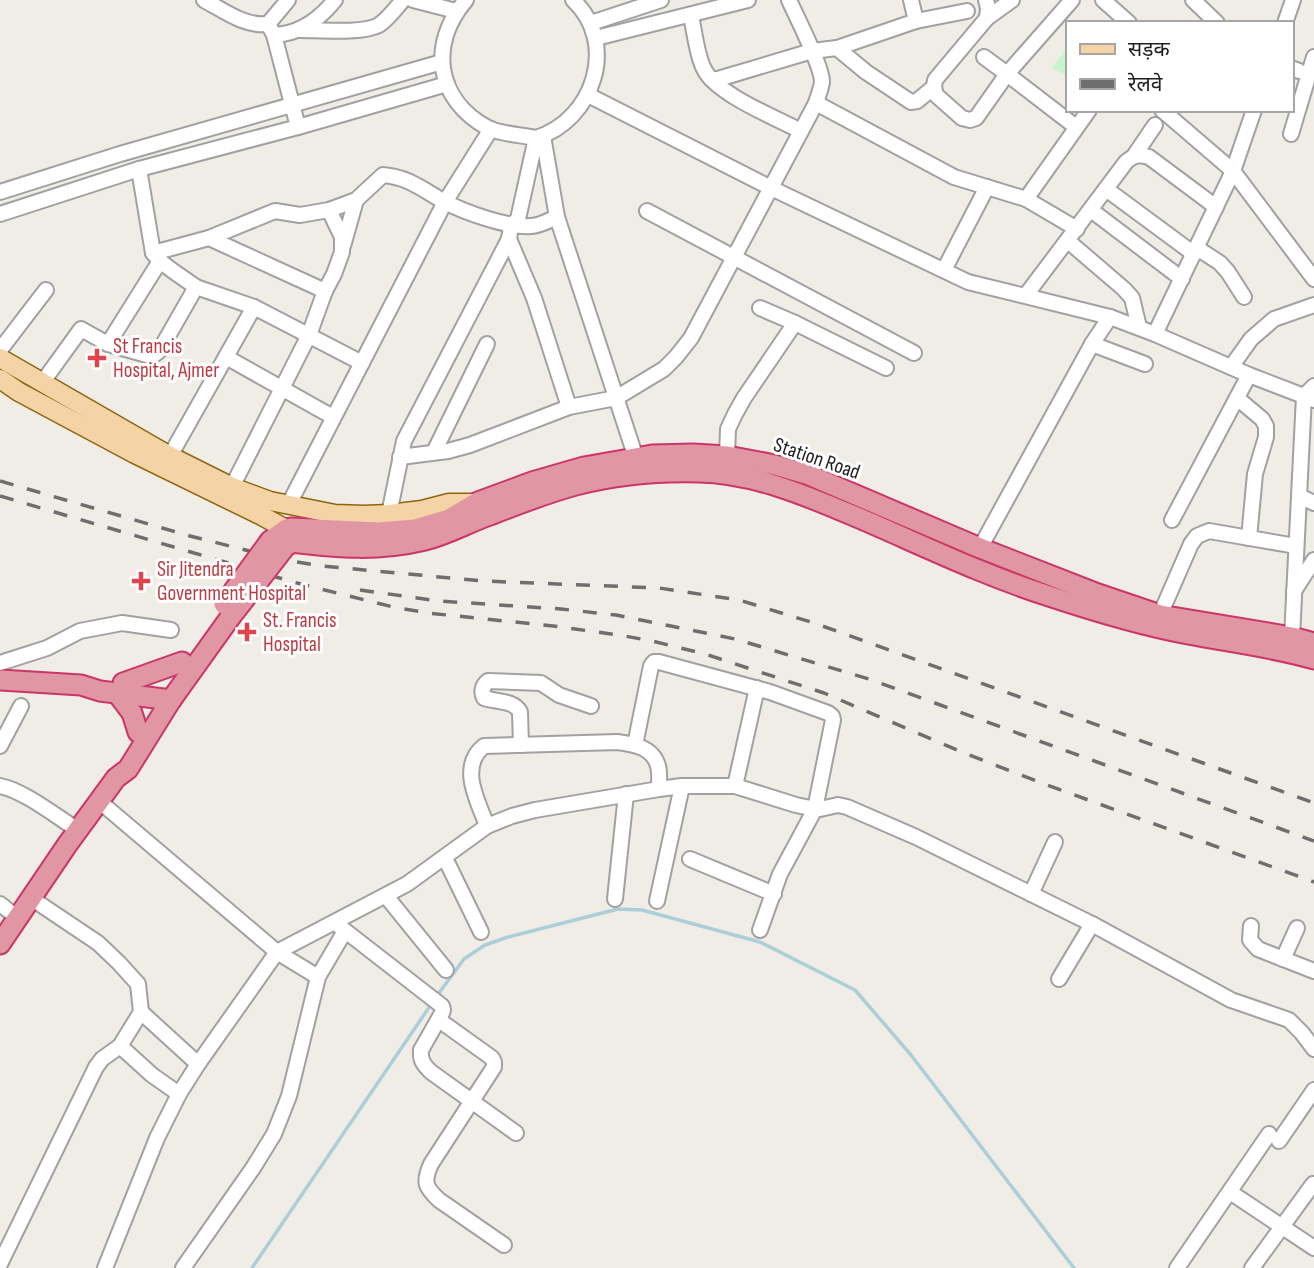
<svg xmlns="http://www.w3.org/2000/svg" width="1314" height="1268" viewBox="0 0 1314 1268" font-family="'Sofia Sans Condensed','Noto Sans Devanagari',sans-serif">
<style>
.park{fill:#c8f5cc}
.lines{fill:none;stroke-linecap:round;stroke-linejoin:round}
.stream{stroke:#abced9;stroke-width:3.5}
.minor-casing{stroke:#a1a1a1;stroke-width:18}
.major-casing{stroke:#8f650d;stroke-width:21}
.highway-casing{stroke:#cc3568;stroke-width:23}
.minor{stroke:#fff;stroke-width:14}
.major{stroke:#f4d4a7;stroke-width:18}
.highway{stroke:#e096a3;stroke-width:19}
.rail{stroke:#6e6e6e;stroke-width:3.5;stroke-dasharray:14 14;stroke-linecap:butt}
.highway-bridge-casing{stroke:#cc3568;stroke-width:23;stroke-linecap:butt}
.highway-bridge{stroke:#e096a3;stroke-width:19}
.health-dot{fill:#e0444e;stroke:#fff;stroke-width:2.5}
.labels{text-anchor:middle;stroke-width:6;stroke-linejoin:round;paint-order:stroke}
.health-label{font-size:21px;fill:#be3a42;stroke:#fff;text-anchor:start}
.street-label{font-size:21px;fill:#202020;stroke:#fff}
</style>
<rect width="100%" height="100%" fill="#f0ede7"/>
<path class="park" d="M 1067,48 L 1067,77 L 1052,67 Z"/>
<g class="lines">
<g class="stream">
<path d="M 436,997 L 464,959 L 485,945 L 508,937 L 618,909 L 642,910 L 760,942 L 855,990 L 911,1055 L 1074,1268"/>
<path d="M 252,1268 L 432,1003"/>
</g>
<g class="minor-casing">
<g id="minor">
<path d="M 204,0 C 223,10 245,27 268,24 L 274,35 L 298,127"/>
<path d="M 413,0 L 456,11"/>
<path d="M 466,0 C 428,44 436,100 488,128 C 500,134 522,135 536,138 C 594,120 619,43 573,0"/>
<path d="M 986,0 L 988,8 L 987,18 L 935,80 L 934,87 L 936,95 L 962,118 L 970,120 L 976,118 L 1007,74 L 1072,0"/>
<path d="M 1103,0 L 1129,23"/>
<path d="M 1193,0 L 1217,23"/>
<path d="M 691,15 C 694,30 697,56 704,69 C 716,94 776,118 801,131"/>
<path d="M 987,18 L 1012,0"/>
<path d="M 916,21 L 967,11"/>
<path d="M 591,23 L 661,0"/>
<path d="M 1285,23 L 1293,0"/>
<path d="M 268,24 L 288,0"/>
<path d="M 299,30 C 319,30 363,34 379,25 C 388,19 396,8 403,0"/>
<path d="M 274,35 C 300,34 319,20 335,0"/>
<path d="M 596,38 L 748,0"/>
<path d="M 837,48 L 866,72 L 911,102 L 917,101 L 934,87"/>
<path d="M 984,57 L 1007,74 L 1076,127"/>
<path d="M 1291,68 L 1299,71"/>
<path d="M 711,79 L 718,79 L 812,51 L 837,48 L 916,21 L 911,0"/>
<path d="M 588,95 L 771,188 L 968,282 L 1110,317 L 1155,334 L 1249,375 L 1314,400"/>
<path d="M 816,103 L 954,177 L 1026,199 L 1077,229"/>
<path d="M 1162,110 L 1233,171 L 1314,279"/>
<path d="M 1291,134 L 1314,57"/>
<path d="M 543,136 L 557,217 L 633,449"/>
<path d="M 1134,156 L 1155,125"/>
<path d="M 139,169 L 153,253 L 160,261 L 173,271 L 196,287 L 254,307 L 362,363"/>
<path d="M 1106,189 L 1194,254"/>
<path d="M 0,192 L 120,154 L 442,62"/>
<path d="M 1026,199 L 1089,110"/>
<path d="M 1091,210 L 1182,279"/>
<path d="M 647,211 L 914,353"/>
<path d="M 0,214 L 139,169 L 298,127 L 447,84"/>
<path d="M 209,238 L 325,291"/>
<path d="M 509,239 L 534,298 L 569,407"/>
<path d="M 1068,241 L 1124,289 L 1132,298 L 1139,327"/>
<path d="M 343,246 L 356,200"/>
<path d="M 1197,248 L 1220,263 L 1228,272 L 1244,297"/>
<path d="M 153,253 L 209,238 L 275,211 L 300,215 L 329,210 L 356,200 L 383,175 C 408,177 422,189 443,201 C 464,212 508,228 531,226 C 540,226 549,220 557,217"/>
<path d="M 944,270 L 987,187"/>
<path d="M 1026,295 L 1126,162 C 1134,155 1139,154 1149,157 L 1216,207"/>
<path d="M 760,308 L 795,323 L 886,368"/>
<path d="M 1155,334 L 1233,171 L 1254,110"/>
<path d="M 108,344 L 160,261"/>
<path d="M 1092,344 L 1145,364"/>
<path d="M 0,350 L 46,290"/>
<path d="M 226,357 L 333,417"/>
<path d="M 1231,367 L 1251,339 L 1274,319 L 1314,305"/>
<path d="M 42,383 L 81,329 L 108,344 L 147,355 C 153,356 155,355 160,350 L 196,287"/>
<path d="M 1237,398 L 1262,419 L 1266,426 L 1266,437 L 1255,474 L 1249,538"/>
<path d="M 434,452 L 487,344"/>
<path d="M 170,456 L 254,307"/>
<path d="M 727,456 L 728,429 L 735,414 L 744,398 L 795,323"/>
<path d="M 400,457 L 448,451 L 470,445 L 569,407 L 616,398 L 664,369 L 676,357 L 691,338 L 816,103 C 818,96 821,89 822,82 C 822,66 797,18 789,0"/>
<path d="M 232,487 L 309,335 L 325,291 L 334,274 L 342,252 L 342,237 L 329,210"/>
<path d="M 1299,496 L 1314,503"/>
<path d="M 289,504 L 445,202 L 491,129"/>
<path d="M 389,514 L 404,441 L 509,239 L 511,226 L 518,219 L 536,138"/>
<path d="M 1172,520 L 1249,375"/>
<path d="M 980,548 L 1092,344 L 1110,317"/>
<path d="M 1294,591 L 1314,560"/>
<path d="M 1160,615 L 1191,544 L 1197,536 L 1209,531 L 1296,546"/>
<path d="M 1292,637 L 1304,396 L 1314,386"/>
<path d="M 0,663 L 47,648 L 80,631 L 122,623 L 171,630"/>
<path d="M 521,745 L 520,712 C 514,700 496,702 484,698 C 481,692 482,686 488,681 L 541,683 L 559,695 L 591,706"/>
<path d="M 635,745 L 651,666 L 654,662 L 659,662 L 770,692 L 828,713 L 832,716 L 833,720 L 815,809 L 780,874 L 760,930"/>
<path d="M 0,746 L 21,706"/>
<path d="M 0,786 C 23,790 57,817 78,830"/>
<path d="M 735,786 L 757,688"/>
<path d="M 99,801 L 277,952 L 318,977"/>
<path d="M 487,826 C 478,801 458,767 484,746 L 617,742 C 633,744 653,747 658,766 C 660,773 659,781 659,789"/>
<path d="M 445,858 L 481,932"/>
<path d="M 690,859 L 774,894"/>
<path d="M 1031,894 L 1055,842"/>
<path d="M 386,896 L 446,970"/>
<path d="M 615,899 L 626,794"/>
<path d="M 657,901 L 682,786"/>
<path d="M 0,904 L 18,918"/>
<path d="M 339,926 L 442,1006 L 443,1010 L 442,1013 L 421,1050 C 420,1061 424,1065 431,1072 L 516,1133"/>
<path d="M 1251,926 L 1250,940 L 1258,949 L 1314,971"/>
<path d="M 1283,959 L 1297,928"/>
<path d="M 1059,979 L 1092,924"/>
<path d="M 141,1012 L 198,1064"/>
<path d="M 439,1020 L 492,1058 L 494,1062 L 494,1067 L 431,1164 C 423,1182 425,1187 439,1200 L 504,1245"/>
<path d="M 120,1046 L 152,1075 L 179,1094"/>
<path d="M 1279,1141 L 1314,1090"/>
<path d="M 1230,1192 L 1314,1248"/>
<path d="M 0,1264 L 96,1067 L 102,1059 L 120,1046 L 141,1012 L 138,984 L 119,963 L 98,943 L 31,898"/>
<path d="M 105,1268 L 157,1138 L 179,1094 L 198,1064 L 277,952 L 407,884 L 487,826 L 512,816 L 535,810 L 659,789 L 682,786 L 735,786 L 796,805 L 815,809 L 820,809 L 838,805 L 847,807 L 916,837 L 1092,924 L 1231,1000 L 1289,1020 L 1302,1033 L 1314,1049"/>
<path d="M 183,1268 L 253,1168 L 274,1134 L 289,1096 L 318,977 L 345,931"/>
<path d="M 1177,1268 L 1269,1134"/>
<path d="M 1252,1268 L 1313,1184"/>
</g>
</g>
<g class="major-casing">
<g id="major">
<path d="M 0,358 L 170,456 L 232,487 L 270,501 L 335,514 L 364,515 L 389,514 L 422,510 L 449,503 L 479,503"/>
<path d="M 0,379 L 19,392 L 135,454 L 262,516 L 286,529 L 291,539"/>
</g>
</g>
<g class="highway-casing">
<g id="highway">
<path d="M 270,541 L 286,529 L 291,528 L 379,532 L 415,529 L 449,519 L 478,502 L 532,482 L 584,467 L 652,455 L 693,454 L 727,456 L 775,465 L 809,475 L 980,548 L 1098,594 L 1160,615 L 1292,637 L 1314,643"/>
<path d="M 285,547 L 292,542 C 339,548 379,551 425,540 C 449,534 467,523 490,515 C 518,504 546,493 576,485 C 615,475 657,471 698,472 C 757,473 812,498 866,521 C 926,547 986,576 1049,596 C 1094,611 1141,625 1188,634 C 1230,642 1273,647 1314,659"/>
<path d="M 0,680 L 81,685 L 100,691 L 171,700"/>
<path d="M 123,683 L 182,662"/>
<path d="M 117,693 L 132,713 L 138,732"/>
<path d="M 0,944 L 67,845 L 116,778 L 128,769 L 171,700 L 229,619"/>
</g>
</g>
<use href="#minor" class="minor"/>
<use href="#major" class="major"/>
<use href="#highway" class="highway"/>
<g class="rail">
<path d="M 0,481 L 190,536 L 285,560 L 322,566 L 483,581 L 659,588 L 739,600 L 814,623 L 1314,803"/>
<path d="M 0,496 L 293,582 L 393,607 L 428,613 L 553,626 L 619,635 L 652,641 L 705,654 L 824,693 L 964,753 L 1047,785 L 1314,882"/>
<path d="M 360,590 L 439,601 L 561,609 L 616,615 L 735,639 L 869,679 L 1314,841"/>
</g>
<g class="highway-bridge-casing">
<g id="highway-bridge">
<path d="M 224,604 L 270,541"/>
<path d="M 229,619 L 285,547"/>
</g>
</g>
<use href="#highway-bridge" class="highway-bridge"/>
</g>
<g class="health-dot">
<path d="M93.5 347.5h7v7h7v7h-7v7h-7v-7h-7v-7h7z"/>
<path d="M137.5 570.5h7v7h7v7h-7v7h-7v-7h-7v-7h7z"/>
<path d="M243.5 621.5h7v7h7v7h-7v7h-7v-7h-7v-7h7z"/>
</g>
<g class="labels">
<g class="health-label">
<text x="113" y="353">St Francis<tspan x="113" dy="24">Hospital, Ajmer</tspan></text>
<text x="157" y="576">Sir Jitendra<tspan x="157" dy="24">Government Hospital</tspan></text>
<text x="263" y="627">St. Francis<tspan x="263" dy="24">Hospital</tspan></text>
</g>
<g class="street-label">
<text transform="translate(817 458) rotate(19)" y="7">Station Road</text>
</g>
</g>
<rect x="1066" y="21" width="228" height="91" fill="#ffffff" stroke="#a6a6a6" stroke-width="2"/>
<rect x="1080" y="44" width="35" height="10" fill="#f4d4a7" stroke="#a6a6a6" stroke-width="2"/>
<text x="1128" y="56" font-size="21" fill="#202020">सड़क</text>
<rect x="1080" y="79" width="35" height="10" fill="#6e6e6e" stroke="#a6a6a6" stroke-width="2"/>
<text x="1128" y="91" font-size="21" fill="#202020">रेलवे</text>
</svg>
